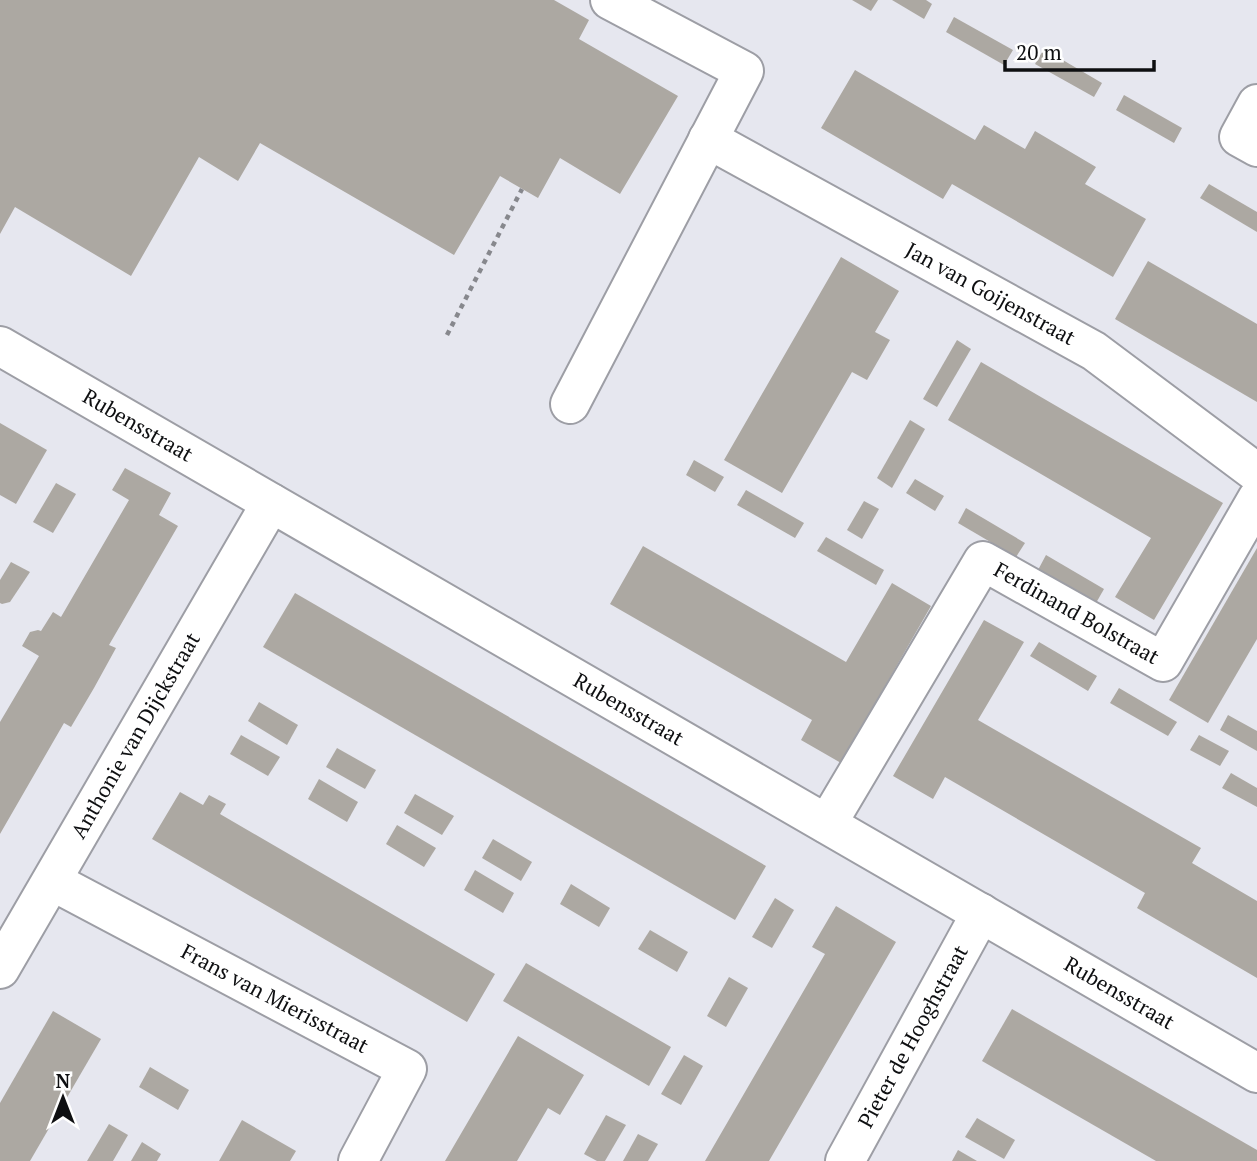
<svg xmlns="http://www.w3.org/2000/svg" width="1257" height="1161" viewBox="0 0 1257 1161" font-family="'PT Serif',serif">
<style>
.building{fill:#aca8a2}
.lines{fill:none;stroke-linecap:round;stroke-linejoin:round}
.minor-casing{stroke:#9d9ea5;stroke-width:42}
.path{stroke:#87888d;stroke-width:4.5;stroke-dasharray:5 5;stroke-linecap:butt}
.minor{stroke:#fff;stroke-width:38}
.labels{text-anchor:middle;stroke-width:6;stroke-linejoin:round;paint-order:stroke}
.street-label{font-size:21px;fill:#0e0f11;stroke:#fff}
</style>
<rect width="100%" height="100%" fill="#e6e7ef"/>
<g class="building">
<path d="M 0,0 L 554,0 L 589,20 L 579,39 L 678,96 L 620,194 L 560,158 L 538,198 L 500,176 L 454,255 L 260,143 L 238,181 L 199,157 L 131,276 L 15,207 L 0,234 Z"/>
<path d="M 852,0 L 878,0 L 871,11 Z"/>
<path d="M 892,0 L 926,0 L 932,4 L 924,19 Z"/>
<path d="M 954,17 L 1013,50 L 1004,65 L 946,32 Z"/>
<path d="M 1044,49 L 1102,83 L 1094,97 L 1035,64 Z"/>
<path d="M 855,70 L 975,140 L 984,125 L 1025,149 L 1035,131 L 1096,167 L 1085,184 L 1146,219 L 1113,277 L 952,184 L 943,199 L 821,128 Z"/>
<path d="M 1124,95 L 1182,128 L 1174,143 L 1116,110 Z"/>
<path d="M 1209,184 L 1257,212 L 1257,232 L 1200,198 Z"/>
<path d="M 841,257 L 899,291 L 875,332 L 890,340 L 867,380 L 852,372 L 782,493 L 724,460 Z"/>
<path d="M 1148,261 L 1257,324 L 1257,402 L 1115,319 Z"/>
<path d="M 957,340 L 971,349 L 937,407 L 923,399 Z"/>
<path d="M 981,362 L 1223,503 L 1154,620 L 1115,597 L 1151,538 L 948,420 Z"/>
<path d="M 910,420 L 925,429 L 892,488 L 877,478 Z"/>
<path d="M 0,423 L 47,450 L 16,504 L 0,495 Z"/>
<path d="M 694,460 L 724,477 L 715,492 L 686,475 Z"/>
<path d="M 125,468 L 171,493 L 159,515 L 178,526 L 109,645 L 116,648 L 94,688 L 71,727 L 64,723 L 0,834 L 0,722 L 39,656 L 22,646 L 30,632 L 38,630 L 41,631 L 53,612 L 61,617 L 129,500 L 112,490 Z"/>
<path d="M 915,479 L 944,496 L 935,511 L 906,493 Z"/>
<path d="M 56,483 L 76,494 L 53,533 L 33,522 Z"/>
<path d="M 746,490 L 804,523 L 795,538 L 737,505 Z"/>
<path d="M 864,501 L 879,509 L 862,539 L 847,530 Z"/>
<path d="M 966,508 L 1025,543 L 1016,557 L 958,523 Z"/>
<path d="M 826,537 L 884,570 L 876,585 L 817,551 Z"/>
<path d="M 643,546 L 846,662 L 892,583 L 931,606 L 841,763 L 801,740 L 812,720 L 610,604 Z"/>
<path d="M 1257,548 L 1257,639 L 1208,723 L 1169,700 Z"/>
<path d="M 1046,555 L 1104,589 L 1096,603 L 1038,570 Z"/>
<path d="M 11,562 L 30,572 L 10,602 L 2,604 L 0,603 L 0,580 Z"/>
<path d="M 295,593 L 766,866 L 735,920 L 263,647 Z"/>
<path d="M 984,620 L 1024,642 L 978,720 L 1201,848 L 1192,863 L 1257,901 L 1257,978 L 1137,908 L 1145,893 L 945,777 L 933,799 L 893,776 Z"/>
<path d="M 1039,642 L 1097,676 L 1088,691 L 1030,656 Z"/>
<path d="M 1119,688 L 1177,722 L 1168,736 L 1110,703 Z"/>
<path d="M 259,702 L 298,725 L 287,745 L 248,721 Z"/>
<path d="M 1228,715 L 1257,731 L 1257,751 L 1220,730 Z"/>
<path d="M 241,735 L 280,757 L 268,776 L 230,754 Z"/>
<path d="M 1199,735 L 1229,751 L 1220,766 L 1190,750 Z"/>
<path d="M 337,748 L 376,770 L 365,789 L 326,767 Z"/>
<path d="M 1231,773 L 1257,788 L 1257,807 L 1222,788 Z"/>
<path d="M 319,779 L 358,802 L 347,822 L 308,799 Z"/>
<path d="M 180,792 L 203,805 L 209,795 L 226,804 L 220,814 L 495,974 L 467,1022 L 152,839 Z"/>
<path d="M 415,794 L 454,816 L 442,835 L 404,813 Z"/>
<path d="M 397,825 L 436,848 L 424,867 L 386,844 Z"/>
<path d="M 493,839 L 532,862 L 521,881 L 482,858 Z"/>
<path d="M 475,870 L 514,893 L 503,913 L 464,890 Z"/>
<path d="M 571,884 L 610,908 L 599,927 L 560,904 Z"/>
<path d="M 775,898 L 794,910 L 772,948 L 752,937 Z"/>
<path d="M 836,906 L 896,942 L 769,1161 L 705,1161 L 825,954 L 812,947 Z"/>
<path d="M 650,930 L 688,952 L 677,972 L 638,949 Z"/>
<path d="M 526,963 L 671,1047 L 649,1086 L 503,1001 Z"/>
<path d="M 729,977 L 748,988 L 726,1027 L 707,1016 Z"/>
<path d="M 1012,1009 L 1257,1150 L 1257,1161 L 1156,1161 L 982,1061 Z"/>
<path d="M 53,1011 L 101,1039 L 30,1161 L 0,1161 L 0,1103 Z"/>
<path d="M 518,1036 L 584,1075 L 560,1115 L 548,1108 L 517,1161 L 445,1161 Z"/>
<path d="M 684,1055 L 703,1066 L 681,1105 L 661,1094 Z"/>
<path d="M 150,1067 L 189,1090 L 178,1110 L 139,1087 Z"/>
<path d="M 606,1115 L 626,1125 L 605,1161 L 597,1161 L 584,1154 Z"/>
<path d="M 977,1118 L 1015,1140 L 1004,1159 L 965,1137 Z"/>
<path d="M 242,1120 L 296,1151 L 290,1161 L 219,1161 Z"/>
<path d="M 109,1124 L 128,1135 L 113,1161 L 87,1161 Z"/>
<path d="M 638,1134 L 658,1144 L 648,1161 L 623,1161 Z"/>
<path d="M 142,1142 L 161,1154 L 157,1161 L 131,1161 Z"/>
<path d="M 958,1150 L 977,1161 L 952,1161 Z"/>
</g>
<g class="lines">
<g class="minor-casing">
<g id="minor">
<path d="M 1257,104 L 1239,137 L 1257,147"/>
<path id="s1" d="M 708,139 L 1094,351 L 1257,473"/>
<path id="s2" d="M 0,346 L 1257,1073"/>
<path d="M 570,404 L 744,71 L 610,0"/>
<path id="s3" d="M 827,824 L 983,561 L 1163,662 L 1257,499"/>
<path id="s4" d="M 52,881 L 407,1069 L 358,1161"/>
<path id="s5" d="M 0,969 L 271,503"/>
<path id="s6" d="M 845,1161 L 981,913"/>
</g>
</g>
<path class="path" d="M 447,335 L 522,189"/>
<use href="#minor" class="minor"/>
</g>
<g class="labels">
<g class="street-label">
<text dy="7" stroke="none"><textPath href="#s1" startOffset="322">Jan van Goijenstraat</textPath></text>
<text dy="7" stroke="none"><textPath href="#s2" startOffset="159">Rubensstraat</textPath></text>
<text dy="7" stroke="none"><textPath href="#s3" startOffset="413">Ferdinand Bolstraat</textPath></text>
<text dy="7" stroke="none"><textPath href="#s2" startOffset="726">Rubensstraat</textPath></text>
<text dy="7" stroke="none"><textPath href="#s5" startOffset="270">Anthonie van Dijckstraat</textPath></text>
<text dy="7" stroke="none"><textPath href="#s2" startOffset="1293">Rubensstraat</textPath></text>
<text dy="7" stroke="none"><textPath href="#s4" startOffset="252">Frans van Mierisstraat</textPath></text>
<text dy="7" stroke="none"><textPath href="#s6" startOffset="142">Pieter de Hooghstraat</textPath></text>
</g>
</g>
<g transform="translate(63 1098)" stroke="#ffffff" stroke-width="5" paint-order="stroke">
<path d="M0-5L12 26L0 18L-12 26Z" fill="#0e0f11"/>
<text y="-10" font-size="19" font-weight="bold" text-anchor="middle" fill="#0e0f11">N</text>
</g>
<path d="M1005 60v10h149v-10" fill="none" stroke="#0e0f11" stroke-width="3.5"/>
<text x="1016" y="60" font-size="21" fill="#0e0f11" stroke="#ffffff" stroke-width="5" paint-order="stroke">20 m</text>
</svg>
